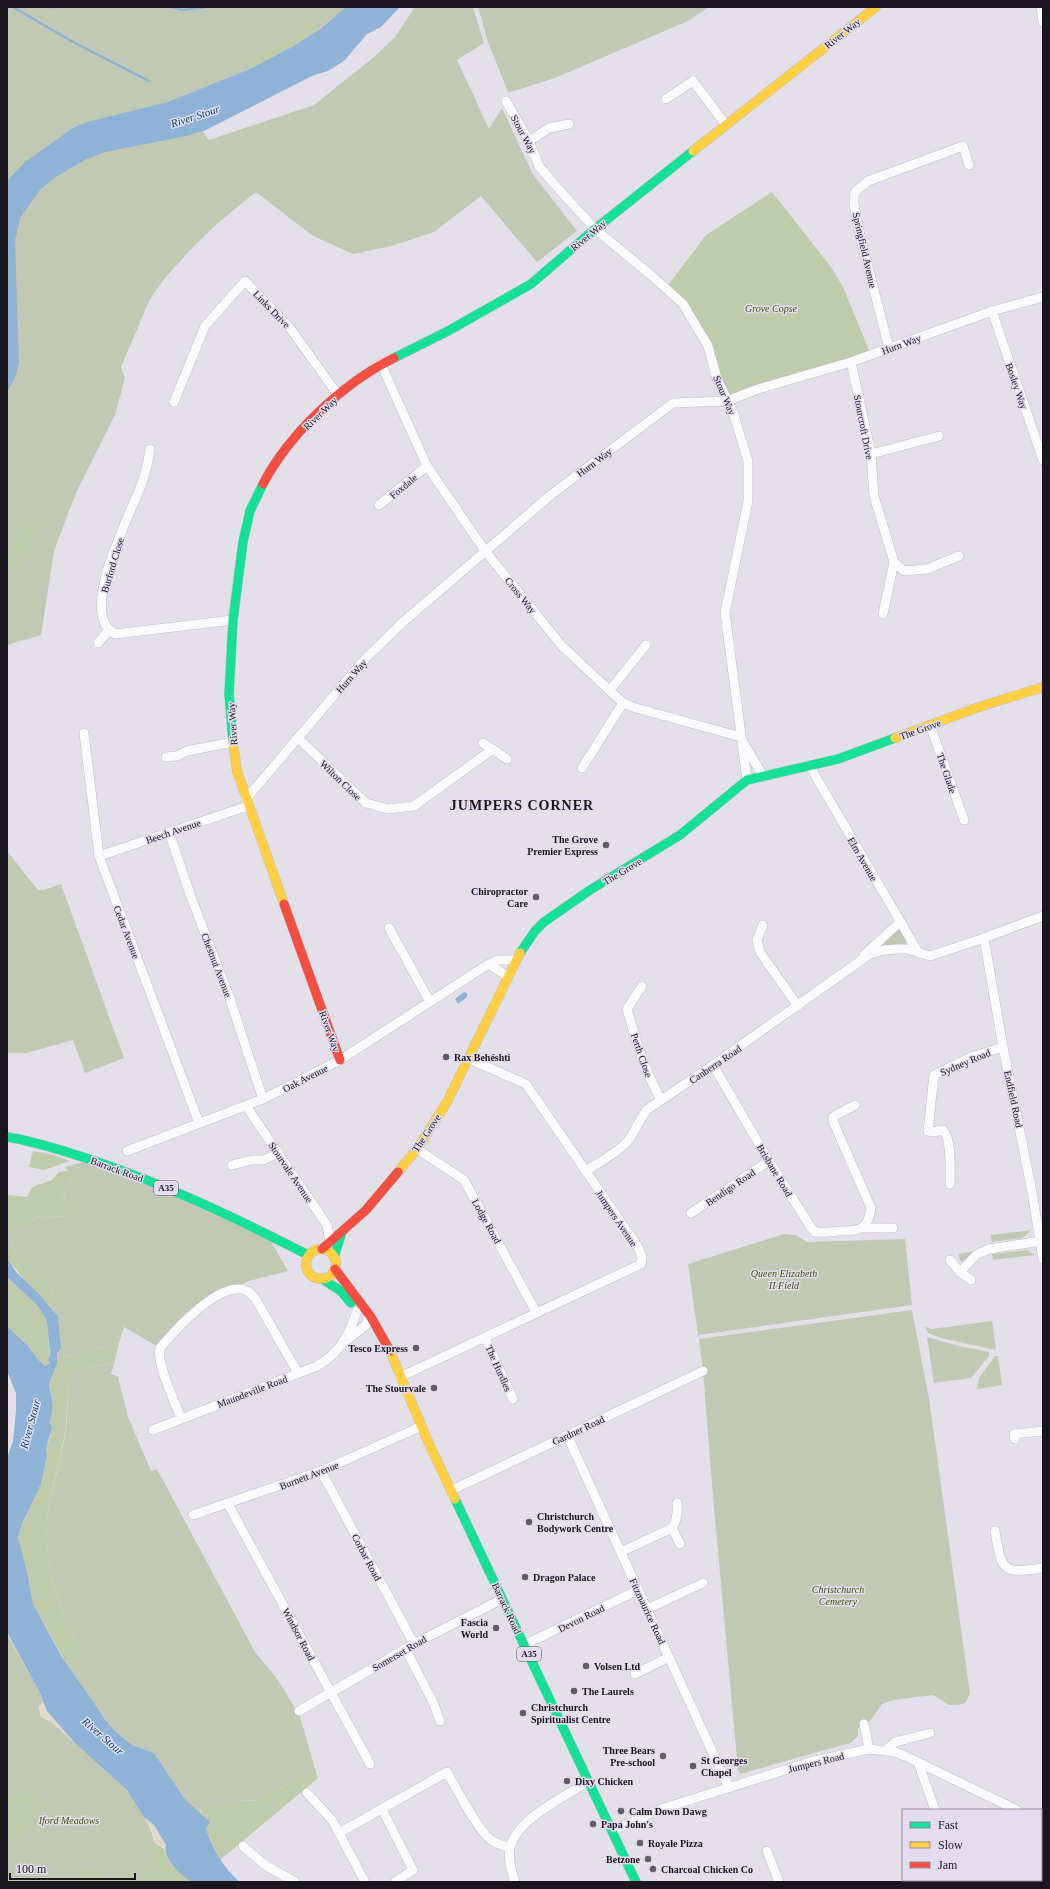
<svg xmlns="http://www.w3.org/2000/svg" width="1050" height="1889" viewBox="0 0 1050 1889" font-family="Georgia,serif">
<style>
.green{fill:#c1c8b4}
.forest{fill:#c0cbac}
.sand{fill:#e1dacb}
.water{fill:#8fb3d7}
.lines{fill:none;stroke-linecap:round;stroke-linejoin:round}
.stream{stroke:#8fb3d7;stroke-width:2.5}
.street-casing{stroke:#c1bec5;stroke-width:10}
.fast-casing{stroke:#c1bec5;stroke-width:10}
.slow-casing{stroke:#c1bec5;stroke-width:10}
.jam-casing{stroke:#c1bec5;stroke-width:10}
.street{stroke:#fbfafc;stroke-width:9}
.fast{stroke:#16e098;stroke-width:9}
.slow{stroke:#ffcf43;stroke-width:9}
.jam{stroke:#f24e42;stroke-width:9}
.poi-dot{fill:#605d65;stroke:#e2dcee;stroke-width:1.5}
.labels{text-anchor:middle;stroke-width:3;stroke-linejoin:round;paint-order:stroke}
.shield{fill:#e2dcee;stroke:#55515c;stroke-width:1}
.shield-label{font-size:9px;font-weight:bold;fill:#19161d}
.street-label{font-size:10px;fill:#19161d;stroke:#e2dcee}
.park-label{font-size:10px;font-style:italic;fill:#43550e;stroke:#e2dcee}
.poi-label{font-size:10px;font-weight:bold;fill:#19161d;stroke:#e2dcee;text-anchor:start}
.water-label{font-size:11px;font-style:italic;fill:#00426e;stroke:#e2dcee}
.district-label{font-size:14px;font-weight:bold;letter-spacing:1px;fill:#19161d;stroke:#e2dcee}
</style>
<rect width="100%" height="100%" fill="#e3e0ea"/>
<g class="green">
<path d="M 7,7 L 346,7 C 330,21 314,34 295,46 C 261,67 216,83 178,98 L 209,140 L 314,105 L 374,57 L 395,37 L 415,7 L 473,7 L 484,43 L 457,60 L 489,129 L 502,108 L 532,173 L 577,231 L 537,262 L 481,196 L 434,232 L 391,246 L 353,254 L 313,236 L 256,192 L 219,222 L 191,249 L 165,278 L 150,299 L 121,367 L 125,378 L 115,415 L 76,493 L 54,551 L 41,635 L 7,645 Z"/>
<path d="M 478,7 L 709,7 L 688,21 L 555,78 L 514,91 L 508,92 L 488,42 Z"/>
<path d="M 7,851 L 38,890 L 44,890 L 61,884 L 124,1058 L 85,1073 L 73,1040 L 27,1053 L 7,1053 Z"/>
<path d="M 899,929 L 907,942 L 903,945 L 883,946 L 883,943 Z"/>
<path d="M 90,1160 L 266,1233 L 288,1271 L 249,1281 L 214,1297 L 160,1348 L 124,1327 L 119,1343 L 57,1359 L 59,1331 L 58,1316 L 50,1306 L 59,1309 C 56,1302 55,1294 51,1288 C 40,1267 4,1260 12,1230 L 25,1225 L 36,1217 L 47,1216 L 65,1217 L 66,1198 L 61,1192 L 64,1186 L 70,1182 L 71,1177 L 65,1167 Z"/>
<path d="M 1032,1230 L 1022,1238 L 992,1242 L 991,1235 Z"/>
<path d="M 784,1234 L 796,1235 L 807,1242 L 905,1239 L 912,1305 L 698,1335 L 688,1264 Z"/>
<path d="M 1027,1250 L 1035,1255 L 993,1260 L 992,1254 Z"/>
<path d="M 975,1251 L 963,1262 L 960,1260 L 958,1254 Z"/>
<path d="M 912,1310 L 929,1399 L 970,1694 L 965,1703 L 958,1705 L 949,1705 L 933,1695 L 893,1700 L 882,1704 L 870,1721 L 858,1728 L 858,1736 L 850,1743 L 740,1774 L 738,1770 L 713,1496 L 703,1371 L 699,1339 Z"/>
<path d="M 992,1321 L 996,1350 L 941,1338 L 928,1333 L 925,1327 L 932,1329 Z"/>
<path d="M 927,1337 L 958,1346 L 989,1352 L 989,1356 L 971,1378 L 934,1383 Z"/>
<path d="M 995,1356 L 998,1356 L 1002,1385 L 977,1389 L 979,1378 Z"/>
<path d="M 114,1363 L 111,1374 L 118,1377 L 128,1417 L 151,1471 L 157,1469 L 255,1652 L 276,1677 L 300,1716 L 315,1769 L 260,1800 L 234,1801 L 200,1809 L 201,1814 L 184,1798 L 154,1753 L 132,1745 L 115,1731 L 90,1699 L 65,1661 L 72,1662 L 81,1650 C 58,1609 42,1561 48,1513 C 53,1482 64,1451 67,1420 C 68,1404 67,1387 67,1371 Z"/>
<path d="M 7,1634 L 40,1693 L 43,1702 L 39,1708 L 41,1717 L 54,1723 L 64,1734 L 82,1748 L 127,1790 L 148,1822 L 155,1843 L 164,1849 C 168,1864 182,1873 193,1882 L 7,1882 Z"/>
</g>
<g class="forest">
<path d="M 312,22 L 320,29 L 294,46 L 250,69 L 248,62 L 249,60 L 284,41 Z"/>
<path d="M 772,192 L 831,267 L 843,287 L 871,355 L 727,401 C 712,356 701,322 666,288 L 706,235 Z"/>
<path d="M 32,518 L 36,520 C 39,538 26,553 18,568 L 16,572 L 12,571 L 7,566 C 10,553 18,522 32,518 Z"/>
<path d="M 33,1151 L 54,1155 L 70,1161 L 44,1170 L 29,1167 Z"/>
<path d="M 67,1171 L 71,1177 L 70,1182 L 64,1186 L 61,1192 L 71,1206 L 69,1212 L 65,1217 L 47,1216 L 36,1217 L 25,1225 L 12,1230 C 5,1256 30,1264 44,1278 C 52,1286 52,1295 60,1301 L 59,1309 L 50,1306 L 27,1283 L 7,1258 L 7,1195 L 27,1197 L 32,1187 L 52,1180 L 59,1172 Z"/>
<path d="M 7,1277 L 37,1305 L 43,1314 L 47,1321 L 50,1363 L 45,1366 L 41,1363 L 27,1345 L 7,1326 Z"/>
<path d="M 119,1343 L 114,1363 L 67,1371 C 67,1391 68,1412 65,1432 C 61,1459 52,1486 48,1513 C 42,1561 58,1609 81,1650 L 79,1659 L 72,1662 L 65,1661 L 33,1604 L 27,1571 L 18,1538 L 22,1524 L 41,1484 L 47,1456 L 46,1448 L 51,1435 L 50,1423 L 53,1405 L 49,1384 L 57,1359 Z"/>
<path d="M 315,1769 L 318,1778 L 220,1860 L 206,1829 L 210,1822 C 203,1816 198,1813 203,1803 L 208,1802 L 211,1806 L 234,1801 L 260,1800 Z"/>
<path d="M 18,1793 L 33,1794 L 41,1801 C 43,1820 23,1835 7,1842 L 7,1799 Z"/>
<path d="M 154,1844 L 164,1849 L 166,1855 L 193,1882 L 80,1882 L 79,1870 C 94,1864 101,1873 115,1878 L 138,1872 L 147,1873 L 153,1870 L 146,1856 L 147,1852 Z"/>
</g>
<g class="sand">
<path d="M 43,1702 L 47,1711 L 74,1742 C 62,1733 53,1721 40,1716 L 41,1712 L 39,1706 Z"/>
<path d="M 144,1817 L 154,1825 L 166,1845 L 164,1849 L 153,1840 L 152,1832 Z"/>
</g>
<g class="water">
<path d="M 346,7 L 400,7 L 381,27 L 367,34 L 344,61 L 328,71 L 314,75 L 206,130 L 186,136 L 105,152 L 85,160 L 54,178 L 40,190 L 20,218 L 15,241 L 19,363 L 15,378 L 7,392 L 7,181 L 25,162 L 73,128 L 87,122 L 168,102 L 250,69 L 294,46 L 320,29 Z"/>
<path d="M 464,992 L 467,993 L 467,997 L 458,1004 L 455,999 Z"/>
<path d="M 7,1258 L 17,1273 L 40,1295 L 58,1316 L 61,1348 L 57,1353 L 57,1363 L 49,1384 L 53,1405 L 50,1423 L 52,1428 L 46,1448 L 47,1456 L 41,1484 L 22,1524 L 18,1538 L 27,1571 L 33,1604 L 62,1657 L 105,1719 L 115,1731 L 132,1745 L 154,1753 L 184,1798 L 210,1822 L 206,1829 C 214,1850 222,1867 240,1882 C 231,1882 200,1884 193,1882 C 183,1879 161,1856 166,1845 L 154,1825 L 144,1817 L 137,1806 L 127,1790 L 74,1742 L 47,1711 L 40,1693 L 8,1634 L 7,1630 L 7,1458 L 13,1441 L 16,1411 L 16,1393 L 7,1371 L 7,1326 L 27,1345 L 41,1363 L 45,1366 L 50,1363 L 48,1360 L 50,1355 L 47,1321 L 43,1314 L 37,1305 L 7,1277 Z"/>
</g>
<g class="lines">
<g class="stream">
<path d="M 13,7 L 73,42 L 149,81"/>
<path d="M 50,7 L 59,7"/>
<path d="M 172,7 L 183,10 L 207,7"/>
</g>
<g class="street-casing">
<g id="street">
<path d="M 1041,7 L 1043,22"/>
<path d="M 666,99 L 693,81 L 726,125"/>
<path d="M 506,101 L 529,141 L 539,166 L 555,185 L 595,229 L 652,276 L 683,304 L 708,346 L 717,379 L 733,412 L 748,461 L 748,501 L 725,613 L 747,780"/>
<path d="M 529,141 L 549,128 L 569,124"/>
<path d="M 992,311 L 1043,460"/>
<path d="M 889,348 L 860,236 L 854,205 L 854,196 L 856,191 L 868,181 L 963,146 L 969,165"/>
<path d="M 851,362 L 871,454 L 874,496 L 894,562 L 904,571 L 927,569 L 959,556"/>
<path d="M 381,364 L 427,466 L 485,551 L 562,646 L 623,703 L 636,708 L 741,737"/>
<path d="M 174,402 L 205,326 L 245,281 L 290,328 L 338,395"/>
<path d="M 150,449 C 148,465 144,479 138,493 C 127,521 78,615 115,634 L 233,620"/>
<path d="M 871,454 L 939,436"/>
<path d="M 379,505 L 427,466"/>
<path d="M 883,614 L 894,562"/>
<path d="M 98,643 L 109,630"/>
<path d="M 610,690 L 646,645"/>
<path d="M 930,725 L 964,820"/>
<path d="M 84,733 L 99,856 L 199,1123"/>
<path d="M 298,738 L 366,803 L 388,809 L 414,806 L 493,749"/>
<path d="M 743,742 L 763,776"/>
<path d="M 483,743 L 507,759"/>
<path d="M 166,757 L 177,756 L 187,751 L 233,742"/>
<path d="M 809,765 L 918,952"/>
<path d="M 582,768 L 623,703"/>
<path d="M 246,799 L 365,659 L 403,622 L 552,494 L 673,403 L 727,401 L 758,389 L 851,362 L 992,311 L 1043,297"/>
<path d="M 169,832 L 191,897 L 229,996 L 263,1099"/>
<path d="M 99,856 L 248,806"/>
<path d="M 763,925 L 757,940 L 760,952 L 798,1006"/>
<path d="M 389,928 L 430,1002"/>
<path d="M 984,938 L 1003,1047 L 1032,1192 L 1043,1259"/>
<path d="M 864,955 L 900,922"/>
<path d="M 489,964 L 507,976"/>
<path d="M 642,986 L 627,1009 C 636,1041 645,1071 661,1100"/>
<path d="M 713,1065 L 769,1161 L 810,1226 L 815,1232 C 824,1233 832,1232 841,1231 C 859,1231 868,1230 871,1208 L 833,1121 L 833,1117 L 836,1115 L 855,1105"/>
<path d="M 246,1106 L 327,1225 L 330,1240"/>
<path d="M 417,1149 L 464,1180 L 536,1312"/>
<path d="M 127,1151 L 263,1099 L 340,1060 L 484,967 L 498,960 L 515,960"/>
<path d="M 232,1165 L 251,1160 L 263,1160 L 279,1153"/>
<path d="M 586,1171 C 598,1163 613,1155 624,1145 C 635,1135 638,1119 648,1109 L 713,1065 L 870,954 L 884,950 L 897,949 L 907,949 L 930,956 L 984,938 L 1043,916"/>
<path d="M 950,1184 C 950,1172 952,1138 943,1130 L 932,1132 L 928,1131 L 934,1075 L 971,1057 L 1003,1047"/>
<path d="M 691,1213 L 769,1161"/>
<path d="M 863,1228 L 893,1228"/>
<path d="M 950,1260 L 960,1272 L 976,1255 L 989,1249 L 1041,1241"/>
<path d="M 960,1272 L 971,1280"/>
<path d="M 485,1338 L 513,1399"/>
<path d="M 346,1341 L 366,1325 L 370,1315"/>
<path d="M 400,1377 L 641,1264 L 642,1257 L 638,1247 L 526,1084 L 469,1059"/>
<path d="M 181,1418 C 175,1403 156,1363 160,1348 C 175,1330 219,1281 245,1290 C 249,1291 252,1295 255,1298 L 298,1373"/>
<path d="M 153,1430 L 317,1366 C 340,1353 349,1335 357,1311"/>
<path d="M 567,1435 L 728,1786"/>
<path d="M 1015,1439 L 1014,1434 L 1043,1431"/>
<path d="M 321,1471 L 414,1644"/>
<path d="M 452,1490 L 703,1371"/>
<path d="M 228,1504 L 370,1764"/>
<path d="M 193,1515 L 321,1471 L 422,1426"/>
<path d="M 672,1528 L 680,1544"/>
<path d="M 995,1531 C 1002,1571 1001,1574 1043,1568"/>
<path d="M 621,1552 L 672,1528 C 677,1520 678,1513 677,1503"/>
<path d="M 647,1609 L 703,1583"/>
<path d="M 524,1645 L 638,1590"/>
<path d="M 406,1650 L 433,1702 L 440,1721"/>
<path d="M 635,1674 L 669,1657"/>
<path d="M 299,1711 L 414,1644 L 502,1599"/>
<path d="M 864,1724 L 869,1749"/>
<path d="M 886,1750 L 895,1742 L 930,1733"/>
<path d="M 918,1762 L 935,1810"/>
<path d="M 307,1793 L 332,1820 L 365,1882"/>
<path d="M 382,1809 L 413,1870 L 395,1882"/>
<path d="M 1041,1821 L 1043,1822"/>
<path d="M 612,1831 L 658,1810 L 810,1762 L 869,1749 L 895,1752 L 905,1756 L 1017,1810"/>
<path d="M 339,1833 L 447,1772 C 456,1788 477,1829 490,1839 C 496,1844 503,1846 510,1847"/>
<path d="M 243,1846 L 265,1865 L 295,1882"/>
<path d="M 767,1851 L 779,1882"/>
<path d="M 960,1880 L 961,1882"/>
<path d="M 515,1882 C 511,1871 508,1860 510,1848 C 516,1819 566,1796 589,1781"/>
</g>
</g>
<g class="fast-casing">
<g id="fast">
<path d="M 394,358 L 448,331 L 531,284 L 595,229 L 693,151"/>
<path d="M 233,742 L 229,694 L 233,620 L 243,542 L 250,511 L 263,484"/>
<path d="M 520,953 L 535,931 L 544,922 L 590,890 L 680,835 L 747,780 L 838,759 L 895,738"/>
<path d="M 7,1137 C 34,1141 60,1150 86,1158 C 163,1183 236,1218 308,1255"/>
<path d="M 334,1257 L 342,1232"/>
<path d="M 322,1279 L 341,1291 L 351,1303"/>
<path d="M 455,1499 L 636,1882"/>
</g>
</g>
<g class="slow-casing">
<g id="slow">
<path d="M 693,151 L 876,7"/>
<path d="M 895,738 L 979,707 L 1043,687"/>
<path d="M 233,742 L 237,771 L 284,904"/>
<path d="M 398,1172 L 417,1149 L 447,1102 L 520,953"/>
<circle cx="321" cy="1264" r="15"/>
<path d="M 390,1351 L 426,1437 L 455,1499"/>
</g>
</g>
<g class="jam-casing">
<g id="jam">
<path d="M 263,484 C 289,434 343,383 394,358"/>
<path d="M 284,904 L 340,1060"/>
<path d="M 322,1249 L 366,1210 L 398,1172"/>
<path d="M 335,1269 L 371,1317 L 390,1351"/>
</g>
</g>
<use href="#street" class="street"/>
<use href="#fast" class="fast"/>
<use href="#slow" class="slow"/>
<use href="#jam" class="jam"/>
</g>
<g class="poi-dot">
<circle cx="606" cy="845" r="4"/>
<circle cx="536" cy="897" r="4"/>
<circle cx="446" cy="1057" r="4"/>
<circle cx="416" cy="1348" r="4"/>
<circle cx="434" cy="1388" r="4"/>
<circle cx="529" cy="1522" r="4"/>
<circle cx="525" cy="1577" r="4"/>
<circle cx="496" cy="1628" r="4"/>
<circle cx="586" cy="1666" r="4"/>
<circle cx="574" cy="1691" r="4"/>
<circle cx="523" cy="1713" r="4"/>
<circle cx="663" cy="1756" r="4"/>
<circle cx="693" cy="1766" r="4"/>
<circle cx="567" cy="1781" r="4"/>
<circle cx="621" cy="1811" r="4"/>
<circle cx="593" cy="1824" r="4"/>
<circle cx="640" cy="1843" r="4"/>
<circle cx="648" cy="1859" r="4"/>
<circle cx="653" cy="1869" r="4"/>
</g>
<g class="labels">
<g class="shield">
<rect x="154" y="1181" width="24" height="14" rx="3"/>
<rect x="517" y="1647" width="24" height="14" rx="3"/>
</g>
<g class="shield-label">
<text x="166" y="1191">A35</text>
<text x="529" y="1657">A35</text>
</g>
<g class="street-label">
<text transform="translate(842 33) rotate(-38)" y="4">River Way</text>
<text transform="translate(524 134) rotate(62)" y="4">Stour Way</text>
<text transform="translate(588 235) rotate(-40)" y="4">River Way</text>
<text transform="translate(865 250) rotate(77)" y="4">Springfield Avenue</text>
<text transform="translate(272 309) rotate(46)" y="4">Links Drive</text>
<text transform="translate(901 344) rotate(-20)" y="4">Hurn Way</text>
<text transform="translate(1017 386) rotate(71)" y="4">Bosley Way</text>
<text transform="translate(725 395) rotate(67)" y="4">Stour Way</text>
<text transform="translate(320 413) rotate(-44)" y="4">River Way</text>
<text transform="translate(864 427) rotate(79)" y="4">Stourcroft Drive</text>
<text transform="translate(594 462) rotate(-37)" y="4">Hurn Way</text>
<text transform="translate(403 486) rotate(-40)" y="4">Foxdale</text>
<text transform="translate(112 565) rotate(-73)" y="4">Burford Close</text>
<text transform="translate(521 595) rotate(51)" y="4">Cross Way</text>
<text transform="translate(351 676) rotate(-49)" y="4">Hurn Way</text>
<text transform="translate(232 724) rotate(-94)" y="4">River Way</text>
<text transform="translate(920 729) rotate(-20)" y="4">The Grove</text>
<text transform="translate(947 773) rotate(71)" y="4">The Glade</text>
<text transform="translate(341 780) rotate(44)" y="4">Wilton Close</text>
<text transform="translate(173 831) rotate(-19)" y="4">Beech Avenue</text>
<text transform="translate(863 859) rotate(60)" y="4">Elm Avenue</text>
<text transform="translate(622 871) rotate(-31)" y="4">The Grove</text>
<text transform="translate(127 932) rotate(69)" y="4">Cedar Avenue</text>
<text transform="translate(217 965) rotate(69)" y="4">Chestnut Avenue</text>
<text transform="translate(330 1031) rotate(70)" y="4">River Way</text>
<text transform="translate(642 1055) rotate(71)" y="4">Perth Close</text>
<text transform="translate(965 1062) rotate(-23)" y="4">Sydney Road</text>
<text transform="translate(715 1064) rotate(-34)" y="4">Canberra Road</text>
<text transform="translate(305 1078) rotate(-27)" y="4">Oak Avenue</text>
<text transform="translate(1014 1099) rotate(78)" y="4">Endfield Road</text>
<text transform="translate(426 1133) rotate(-56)" y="4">The Grove</text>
<text transform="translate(117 1169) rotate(20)" y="4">Barrack Road</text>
<text transform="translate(775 1170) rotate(59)" y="4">Brisbane Road</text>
<text transform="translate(291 1172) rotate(56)" y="4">Stourvale Avenue</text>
<text transform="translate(730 1187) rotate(-34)" y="4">Bendigo Road</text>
<text transform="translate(617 1218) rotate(56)" y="4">Jumpers Avenue</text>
<text transform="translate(487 1221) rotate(61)" y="4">Lodge Road</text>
<text transform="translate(499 1368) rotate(66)" y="4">The Hurdles</text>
<text transform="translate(252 1391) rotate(-21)" y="4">Maundeville Road</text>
<text transform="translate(578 1430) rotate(-25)" y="4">Gardner Road</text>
<text transform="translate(309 1475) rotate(-21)" y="4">Burnett Avenue</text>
<text transform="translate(367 1557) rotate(62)" y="4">Corbar Road</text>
<text transform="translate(507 1608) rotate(65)" y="4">Barrack Road</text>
<text transform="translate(648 1611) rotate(65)" y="4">Fitzmaurice Road</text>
<text transform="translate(581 1618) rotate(-26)" y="4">Devon Road</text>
<text transform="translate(299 1634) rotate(62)" y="4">Windsor Road</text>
<text transform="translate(399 1653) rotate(-30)" y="4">Somerset Road</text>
<text transform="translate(816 1762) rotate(-14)" y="4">Jumpers Road</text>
</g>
<g class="park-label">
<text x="771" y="312">Grove Copse</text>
<text x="784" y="1277">Queen Elizabeth<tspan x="784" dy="12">II Field</tspan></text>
<text x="838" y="1593">Christchurch<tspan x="838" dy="12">Cemetery</tspan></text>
<text x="69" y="1824">Iford Meadows</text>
</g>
<g class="poi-label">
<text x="598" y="843" text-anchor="end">The Grove<tspan x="598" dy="12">Premier Express</tspan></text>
<text x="528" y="895" text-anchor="end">Chiropractor<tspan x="528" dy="12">Care</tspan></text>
<text x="454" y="1061">Rax Behéshti</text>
<text x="408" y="1352" text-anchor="end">Tesco Express</text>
<text x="426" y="1392" text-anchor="end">The Stourvale</text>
<text x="537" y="1520">Christchurch<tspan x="537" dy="12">Bodywork Centre</tspan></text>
<text x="533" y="1581">Dragon Palace</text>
<text x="488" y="1626" text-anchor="end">Fascia<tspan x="488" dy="12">World</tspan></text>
<text x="594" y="1670">Volsen Ltd</text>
<text x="582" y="1695">The Laurels</text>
<text x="531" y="1711">Christchurch<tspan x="531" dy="12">Spiritualist Centre</tspan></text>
<text x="655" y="1754" text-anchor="end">Three Bears<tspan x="655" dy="12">Pre-school</tspan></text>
<text x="701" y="1764">St Georges<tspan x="701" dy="12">Chapel</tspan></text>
<text x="575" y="1785">Dixy Chicken</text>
<text x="629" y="1815">Calm Down Dawg</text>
<text x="601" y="1828">Papa John's</text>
<text x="648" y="1847">Royale Pizza</text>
<text x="640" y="1863" text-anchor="end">Betzone</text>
<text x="661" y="1873">Charcoal Chicken Co</text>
</g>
<g class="water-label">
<text transform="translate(195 116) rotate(-18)" y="4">River Stour</text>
<text transform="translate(30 1424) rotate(-75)" y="4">River Stour</text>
<text transform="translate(103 1736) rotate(41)" y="4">River Stour</text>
</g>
<g class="district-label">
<text x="522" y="810">JUMPERS CORNER</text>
</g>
</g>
<rect width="1050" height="1889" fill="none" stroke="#19161d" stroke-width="16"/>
<rect x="902" y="1809" width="140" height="72" fill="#e2dcee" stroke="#928d9a"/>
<rect x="910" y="1822" width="20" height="6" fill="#16e098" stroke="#928d9a"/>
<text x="938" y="1829" font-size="12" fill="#19161d">Fast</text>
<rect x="910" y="1842" width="20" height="6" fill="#ffcf43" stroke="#928d9a"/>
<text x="938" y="1849" font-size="12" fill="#19161d">Slow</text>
<rect x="910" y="1862" width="20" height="6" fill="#f24e42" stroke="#928d9a"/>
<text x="938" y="1869" font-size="12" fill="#19161d">Jam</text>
<path d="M10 1873v6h125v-6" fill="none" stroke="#19161d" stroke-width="2"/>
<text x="16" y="1873" font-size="12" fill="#19161d" stroke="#e2dcee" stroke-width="3" paint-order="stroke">100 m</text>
</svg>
